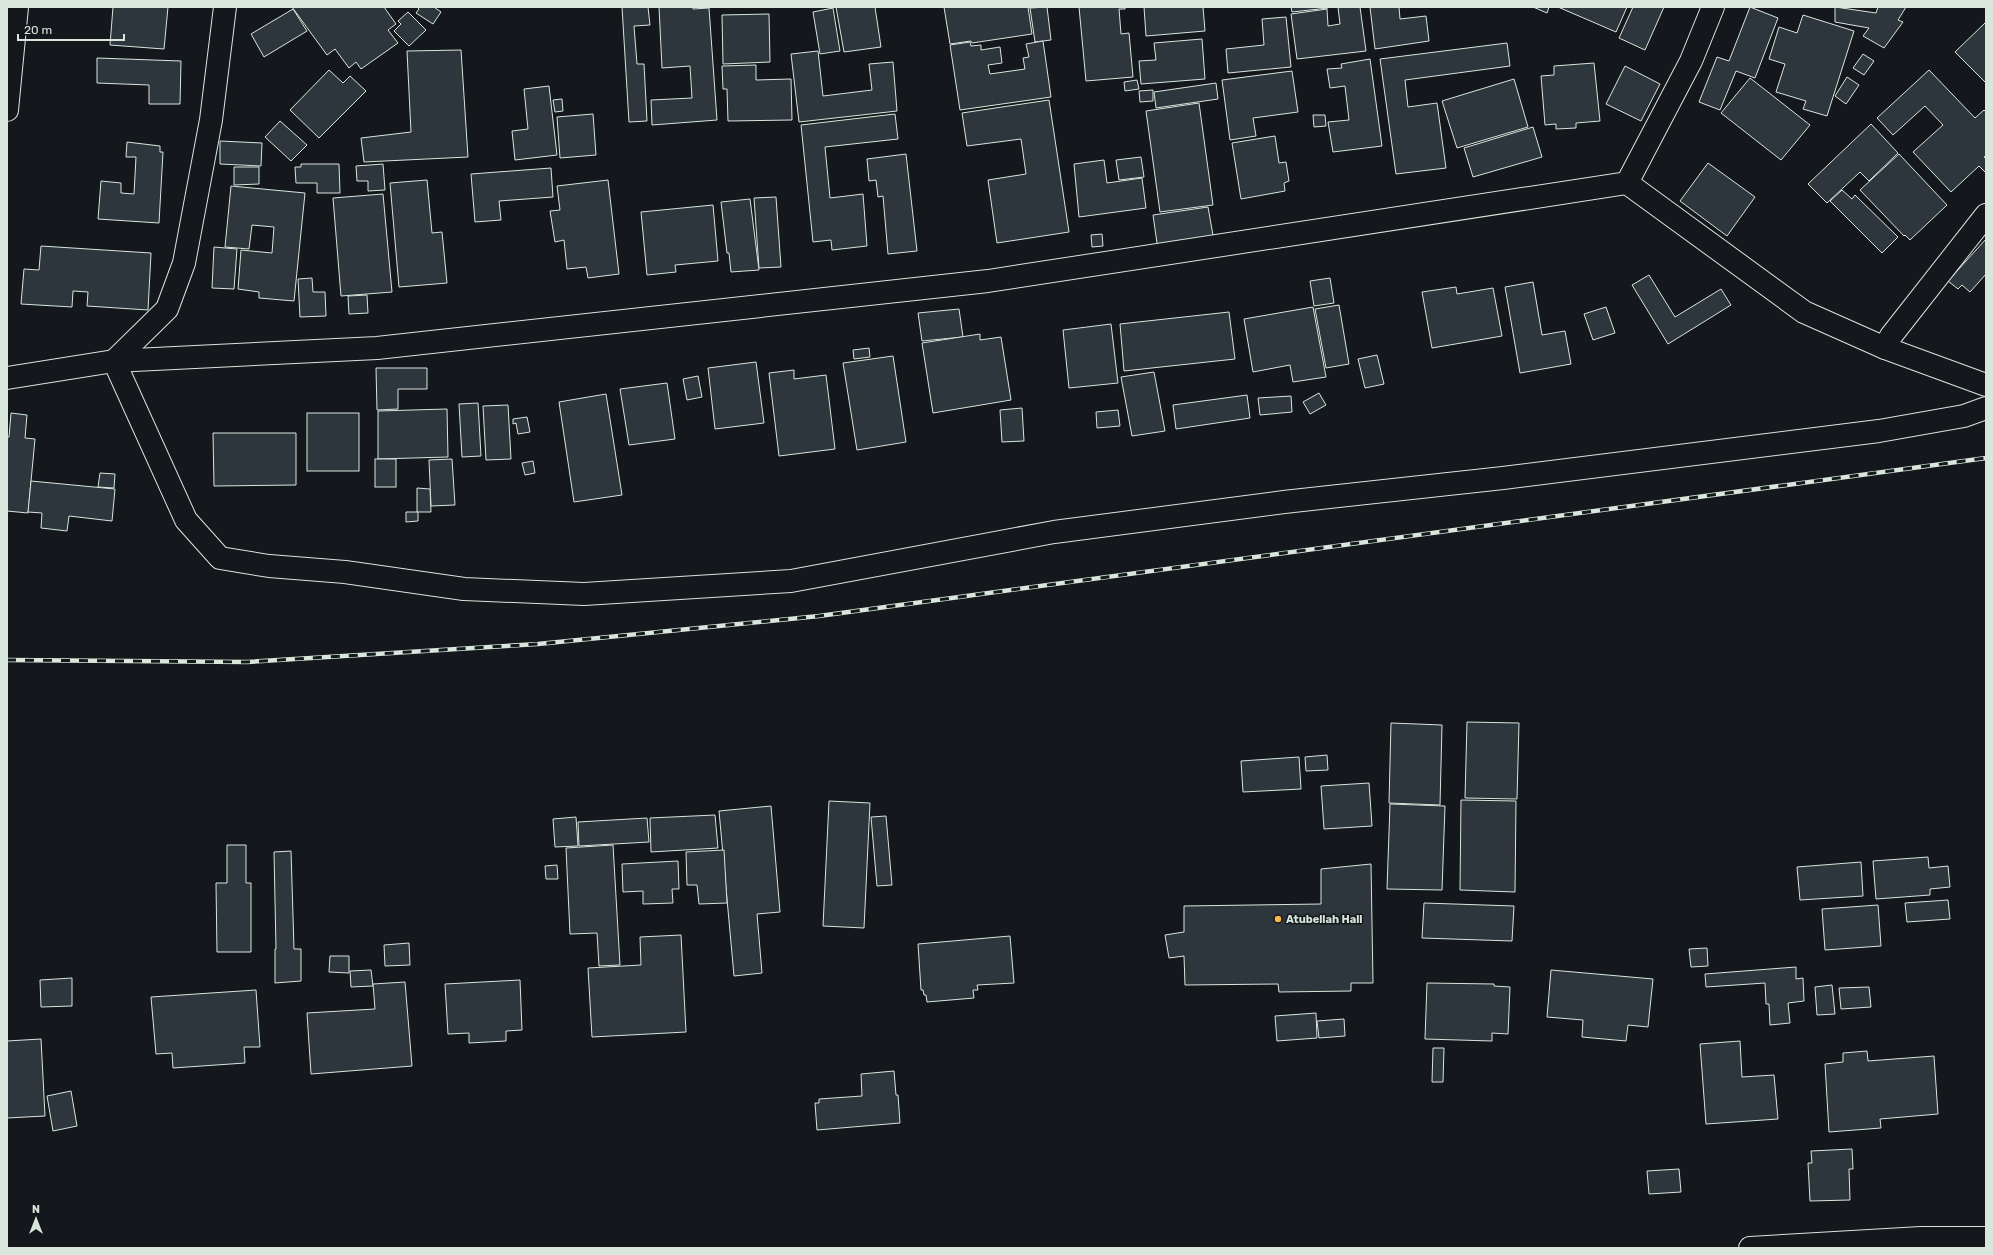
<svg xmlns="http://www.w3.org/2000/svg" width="1993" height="1255" viewBox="0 0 1993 1255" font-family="Rubik,sans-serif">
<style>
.building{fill:#2c363c;stroke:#d8e6dc}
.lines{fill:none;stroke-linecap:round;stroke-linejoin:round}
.street-casing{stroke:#d8e6dc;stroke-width:24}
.street{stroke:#14181c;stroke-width:22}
.rail-casing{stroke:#d8e6dc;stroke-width:4.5}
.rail{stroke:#14181c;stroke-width:3;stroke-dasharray:9;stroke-linecap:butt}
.poi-dot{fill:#ffb74d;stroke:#14181c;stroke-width:1.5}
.labels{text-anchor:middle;stroke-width:3;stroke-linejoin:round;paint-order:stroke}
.poi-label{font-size:11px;font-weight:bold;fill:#d8e6dc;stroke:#14181c;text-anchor:start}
</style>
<rect width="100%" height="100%" fill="#14181c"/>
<g class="building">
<path d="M 113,7 L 168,7 L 164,49 L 110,45 Z"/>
<path d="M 292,7 L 384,7 L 396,24 L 388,30 L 398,43 L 361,69 L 356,62 L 349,68 L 335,49 L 327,55 Z"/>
<path d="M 417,7 L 434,7 L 441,12 L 433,24 L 416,13 L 419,9 Z"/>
<path d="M 622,7 L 648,7 L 650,25 L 634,26 L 637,64 L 644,64 L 647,121 L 629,122 Z"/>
<path d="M 659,7 L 693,7 L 693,9 L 709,8 L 717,120 L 652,125 L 651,100 L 692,98 L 690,66 L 662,68 Z"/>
<path d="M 836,7 L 875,7 L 881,47 L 844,52 Z"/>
<path d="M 944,7 L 1028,7 L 1032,34 L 972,43 L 971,41 L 950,44 Z"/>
<path d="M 1047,7 L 1051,40 L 1035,42 L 1030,8 Z"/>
<path d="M 1079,7 L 1125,7 L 1125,9 L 1119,9 L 1121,34 L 1129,33 L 1133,77 L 1086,81 Z"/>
<path d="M 1144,7 L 1203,7 L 1205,31 L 1146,36 Z"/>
<path d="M 1291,7 L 1328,7 L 1328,8 L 1292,12 Z"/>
<path d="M 1338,7 L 1360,7 L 1366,51 L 1297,59 L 1291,14 L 1327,9 L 1328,26 L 1340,24 Z"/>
<path d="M 1370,7 L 1399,7 L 1400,19 L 1426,16 L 1429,41 L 1375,49 Z"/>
<path d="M 1533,7 L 1549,7 L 1547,13 Z"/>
<path d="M 1558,7 L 1627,7 L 1616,32 Z"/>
<path d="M 1633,7 L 1664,7 L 1645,50 L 1619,38 Z"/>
<path d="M 1750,7 L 1778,18 L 1755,78 L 1736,71 L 1720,110 L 1699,102 L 1717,57 L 1729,61 Z"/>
<path d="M 1835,7 L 1876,13 L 1878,7 L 1906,7 L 1898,20 L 1903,22 L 1884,48 L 1863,36 L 1869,28 L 1835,22 Z"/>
<path d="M 833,8 L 840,51 L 820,54 L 813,12 Z"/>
<path d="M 293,9 L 307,31 L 264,57 L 251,34 Z"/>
<path d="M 408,12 L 426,30 L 409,46 L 394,31 L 401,24 L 398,21 Z"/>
<path d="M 769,14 L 770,62 L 723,64 L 722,15 Z"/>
<path d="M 1803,15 L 1854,31 L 1827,116 L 1803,109 L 1806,101 L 1776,92 L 1785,64 L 1769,59 L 1779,27 L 1797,33 Z"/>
<path d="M 1286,17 L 1291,67 L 1228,73 L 1226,49 L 1264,45 L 1262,19 Z"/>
<path d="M 1986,22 L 1986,83 L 1955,52 Z"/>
<path d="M 1202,39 L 1205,79 L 1141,84 L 1139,61 L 1156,60 L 1154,43 Z"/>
<path d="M 1043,41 L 1051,97 L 960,110 L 950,45 L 970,42 L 971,46 L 981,45 L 981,50 L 1000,47 L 1002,63 L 988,65 L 990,74 L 1025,69 L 1023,58 L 1029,57 L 1026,44 Z"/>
<path d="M 1507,43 L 1510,66 L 1405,80 L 1408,107 L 1437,103 L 1446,168 L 1396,174 L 1380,59 Z"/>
<path d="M 461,50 L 468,157 L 364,162 L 361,138 L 411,132 L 407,51 Z"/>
<path d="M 818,51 L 823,96 L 872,90 L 869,64 L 893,62 L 897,111 L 799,122 L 791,54 Z"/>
<path d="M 1863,54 L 1874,61 L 1864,75 L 1853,68 Z"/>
<path d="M 97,58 L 181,61 L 180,104 L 149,104 L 149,85 L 97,83 Z"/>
<path d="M 1370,59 L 1382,146 L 1333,152 L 1328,122 L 1349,120 L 1345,86 L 1330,88 L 1327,69 L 1342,68 L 1341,64 Z"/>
<path d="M 1594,63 L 1600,121 L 1576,123 L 1576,128 L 1556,129 L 1556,124 L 1545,125 L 1541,76 L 1554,75 L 1554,66 Z"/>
<path d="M 756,65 L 756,80 L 791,79 L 792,120 L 728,121 L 727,89 L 723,89 L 722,66 Z"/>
<path d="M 1625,66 L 1660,84 L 1641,121 L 1606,104 Z"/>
<path d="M 329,70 L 343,83 L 350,76 L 366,91 L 319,138 L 290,110 Z"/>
<path d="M 1929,70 L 1975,118 L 1984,110 L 1986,112 L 1986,156 L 1984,157 L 1986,159 L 1986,173 L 1979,166 L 1951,192 L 1913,152 L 1943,125 L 1925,106 L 1893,135 L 1877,118 Z"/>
<path d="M 1292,71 L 1298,112 L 1253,118 L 1256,136 L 1230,140 L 1222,80 Z"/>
<path d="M 1847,77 L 1859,85 L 1846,104 L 1835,96 Z"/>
<path d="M 1750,78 L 1810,125 L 1781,160 L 1721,113 Z"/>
<path d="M 1514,79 L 1528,127 L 1457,148 L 1442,101 Z"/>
<path d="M 1137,80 L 1139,89 L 1125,91 L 1124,82 Z"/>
<path d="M 1216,83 L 1218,99 L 1156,108 L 1154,92 Z"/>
<path d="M 549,86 L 557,155 L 515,160 L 512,131 L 528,129 L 524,89 Z"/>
<path d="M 1153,90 L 1153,101 L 1140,102 L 1139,91 Z"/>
<path d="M 562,99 L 563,111 L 555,112 L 553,100 Z"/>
<path d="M 1049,100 L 1069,232 L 997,243 L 988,180 L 1026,174 L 1021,139 L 967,146 L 962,113 Z"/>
<path d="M 1199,103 L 1213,205 L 1160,212 L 1146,111 Z"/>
<path d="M 593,114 L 596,155 L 560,158 L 557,117 Z"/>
<path d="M 895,114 L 898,139 L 825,147 L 830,198 L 863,194 L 867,246 L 832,250 L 831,240 L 813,242 L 801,125 Z"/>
<path d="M 1313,115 L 1325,115 L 1326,126 L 1314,127 Z"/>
<path d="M 280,121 L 307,145 L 291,161 L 265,137 Z"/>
<path d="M 1871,124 L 1898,153 L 1869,181 L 1860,172 L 1827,203 L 1808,184 Z"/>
<path d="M 1533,127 L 1542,157 L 1473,177 L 1464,148 Z"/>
<path d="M 1275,136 L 1279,163 L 1286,162 L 1289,181 L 1284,183 L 1285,191 L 1241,199 L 1232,143 Z"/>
<path d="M 220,141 L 262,143 L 261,166 L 220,164 Z"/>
<path d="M 127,142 L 160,146 L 160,152 L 163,152 L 159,223 L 98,219 L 101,181 L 121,183 L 121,193 L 134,194 L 136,157 L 126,157 Z"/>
<path d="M 906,154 L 917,251 L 888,254 L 883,196 L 878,197 L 876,180 L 869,181 L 867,159 Z"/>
<path d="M 1899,154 L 1947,205 L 1910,240 L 1905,235 L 1904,236 L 1860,190 Z"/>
<path d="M 1141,157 L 1144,177 L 1119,180 L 1116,160 Z"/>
<path d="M 1104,160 L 1107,183 L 1142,178 L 1146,208 L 1079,217 L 1074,164 Z"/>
<path d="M 1708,163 L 1755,197 L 1727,236 L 1680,201 Z"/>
<path d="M 301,164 L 339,164 L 340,193 L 317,193 L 317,183 L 296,183 L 295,167 L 301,167 Z"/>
<path d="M 383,164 L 385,190 L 368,191 L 368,181 L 357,181 L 356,166 Z"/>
<path d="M 234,167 L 259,167 L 259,184 L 234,185 Z"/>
<path d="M 551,168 L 553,197 L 499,201 L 501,220 L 475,222 L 471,174 Z"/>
<path d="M 427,180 L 432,233 L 442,232 L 447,283 L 399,287 L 390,183 Z"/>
<path d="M 608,180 L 619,274 L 588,278 L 586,267 L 567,269 L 564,240 L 555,242 L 550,211 L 560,210 L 557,186 Z"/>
<path d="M 231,186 L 305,193 L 294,301 L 259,298 L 259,292 L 238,289 L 241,250 L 272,253 L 274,227 L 252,225 L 249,249 L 225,247 Z"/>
<path d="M 1842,190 L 1852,199 L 1855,195 L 1898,237 L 1882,253 L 1830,201 Z"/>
<path d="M 383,194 L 392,292 L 341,296 L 333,198 Z"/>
<path d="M 776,197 L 781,267 L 759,268 L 754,198 Z"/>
<path d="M 750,199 L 759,270 L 731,272 L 729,253 L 727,253 L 721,202 Z"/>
<path d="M 713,205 L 718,261 L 675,265 L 676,272 L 647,275 L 641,212 Z"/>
<path d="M 1208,207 L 1214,241 L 1158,250 L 1153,215 Z"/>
<path d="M 1102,234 L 1103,246 L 1092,247 L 1091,235 Z"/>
<path d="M 1986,239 L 1986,274 L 1970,292 L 1962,285 L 1958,289 L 1948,281 Z"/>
<path d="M 41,246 L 151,253 L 148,310 L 87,306 L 88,292 L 73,291 L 72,307 L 21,304 L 24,269 L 39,270 Z"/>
<path d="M 214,247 L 237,249 L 234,289 L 212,288 Z"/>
<path d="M 1649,275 L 1675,317 L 1721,289 L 1731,305 L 1668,344 L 1632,285 Z"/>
<path d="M 312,278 L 313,292 L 325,292 L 326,316 L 300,317 L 298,279 Z"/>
<path d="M 1330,278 L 1334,303 L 1314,306 L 1310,281 Z"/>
<path d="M 1533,282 L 1542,335 L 1565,331 L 1571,364 L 1520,373 L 1505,287 Z"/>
<path d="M 1456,287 L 1457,294 L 1493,288 L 1502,336 L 1432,348 L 1422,292 Z"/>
<path d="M 367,295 L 368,313 L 349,314 L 348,296 Z"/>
<path d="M 1339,305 L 1349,364 L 1326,368 L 1315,309 Z"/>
<path d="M 1313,307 L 1326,377 L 1293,382 L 1290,365 L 1253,372 L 1244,319 Z"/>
<path d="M 1606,307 L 1615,333 L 1593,340 L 1584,314 Z"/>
<path d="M 959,309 L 963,337 L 922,341 L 918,313 Z"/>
<path d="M 1229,312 L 1235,359 L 1124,371 L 1120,324 Z"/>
<path d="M 1111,324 L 1118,383 L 1069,388 L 1063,330 Z"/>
<path d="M 980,334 L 980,340 L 1001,337 L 1011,400 L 933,413 L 922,343 Z"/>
<path d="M 869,348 L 870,357 L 854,359 L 853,350 Z"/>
<path d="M 1377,355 L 1384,384 L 1365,388 L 1358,359 Z"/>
<path d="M 893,356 L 906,442 L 857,450 L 843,363 Z"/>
<path d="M 756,362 L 764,423 L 715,429 L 708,368 Z"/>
<path d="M 376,368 L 427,368 L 427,389 L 398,389 L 398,409 L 377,410 Z"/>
<path d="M 794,370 L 794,379 L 826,375 L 835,449 L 779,456 L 769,373 Z"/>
<path d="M 1154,372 L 1165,431 L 1132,436 L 1121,377 Z"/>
<path d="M 698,376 L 702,397 L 687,400 L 683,379 Z"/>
<path d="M 667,383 L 675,439 L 629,445 L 620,389 Z"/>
<path d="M 1319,393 L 1326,405 L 1310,414 L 1303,402 Z"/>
<path d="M 606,394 L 622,495 L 574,502 L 559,402 Z"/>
<path d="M 1247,395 L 1250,418 L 1176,429 L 1173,405 Z"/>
<path d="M 1291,396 L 1292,412 L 1260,415 L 1258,398 Z"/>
<path d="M 478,403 L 481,456 L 462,457 L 459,404 Z"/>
<path d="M 508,405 L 511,459 L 486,460 L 483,406 Z"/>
<path d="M 1022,408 L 1024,441 L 1002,442 L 1000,410 Z"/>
<path d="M 447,409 L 448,457 L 378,459 L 378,411 Z"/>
<path d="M 1118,410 L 1120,426 L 1097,428 L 1096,412 Z"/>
<path d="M 11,413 L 27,415 L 25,438 L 35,439 L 28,513 L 7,511 L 7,437 L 9,437 Z"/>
<rect x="307" y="413" width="52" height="58"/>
<path d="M 527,417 L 530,432 L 518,434 L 516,423 L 513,424 L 513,419 Z"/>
<path d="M 213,433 L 296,433 L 296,485 L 214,486 Z"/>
<rect x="375" y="459" width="21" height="28"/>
<path d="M 452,459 L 455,505 L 431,506 L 429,460 Z"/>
<path d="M 533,461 L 535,473 L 525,475 L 522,463 Z"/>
<path d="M 100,473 L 115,474 L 114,488 L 98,487 Z"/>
<path d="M 31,481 L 115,489 L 112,521 L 69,516 L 67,531 L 41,528 L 42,513 L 28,512 Z"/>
<path d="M 417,488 L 430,489 L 431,512 L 417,512 Z"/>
<path d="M 406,512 L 418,512 L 418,521 L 406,522 Z"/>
<path d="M 1467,722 L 1519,723 L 1517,799 L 1465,798 Z"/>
<path d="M 1391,723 L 1442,725 L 1440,805 L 1389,803 Z"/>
<path d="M 1327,755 L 1328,770 L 1306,771 L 1305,757 Z"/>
<path d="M 1299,757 L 1301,789 L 1243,792 L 1241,761 Z"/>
<path d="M 1369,783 L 1372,826 L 1324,829 L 1321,786 Z"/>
<path d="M 1461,800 L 1516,801 L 1515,892 L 1460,890 Z"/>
<path d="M 829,801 L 870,803 L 864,928 L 823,926 Z"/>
<path d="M 1390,804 L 1445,806 L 1442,890 L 1387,889 Z"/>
<path d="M 771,806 L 780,912 L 757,914 L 762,973 L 734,976 L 719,811 Z"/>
<path d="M 715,815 L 718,848 L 651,852 L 650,818 Z"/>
<path d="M 886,816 L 892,885 L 877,886 L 871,817 Z"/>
<path d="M 576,817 L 578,846 L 555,847 L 553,819 Z"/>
<path d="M 647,818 L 649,842 L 579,846 L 578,822 Z"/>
<path d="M 227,845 L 246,845 L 246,883 L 251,883 L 251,952 L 217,952 L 216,883 L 227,883 Z"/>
<path d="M 613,845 L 620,965 L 599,966 L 597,933 L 570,934 L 566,848 Z"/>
<path d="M 724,850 L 727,903 L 699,904 L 697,885 L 687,885 L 686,852 Z"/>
<path d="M 291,851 L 294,949 L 301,949 L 301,981 L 275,983 L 275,949 L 276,949 L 274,852 Z"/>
<path d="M 1928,857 L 1929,868 L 1948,866 L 1950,887 L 1930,889 L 1930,895 L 1876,899 L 1873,861 Z"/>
<path d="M 678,861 L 679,889 L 672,889 L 673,903 L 643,904 L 643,891 L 623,892 L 622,864 Z"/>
<path d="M 1861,862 L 1863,896 L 1800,900 L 1797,867 Z"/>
<path d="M 1371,864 L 1373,983 L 1351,983 L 1351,991 L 1279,992 L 1278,984 L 1185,985 L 1184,956 L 1169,958 L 1165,935 L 1184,932 L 1184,906 L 1321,904 L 1321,869 Z"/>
<path d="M 557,865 L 558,879 L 546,879 L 545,866 Z"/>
<path d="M 1948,900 L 1950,919 L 1907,922 L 1905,903 Z"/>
<path d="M 1424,903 L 1514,906 L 1512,941 L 1422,938 Z"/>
<path d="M 1878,905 L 1881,946 L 1825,950 L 1822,909 Z"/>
<path d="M 681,935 L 686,1032 L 592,1037 L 588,968 L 641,965 L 640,937 Z"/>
<path d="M 1010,936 L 1014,983 L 977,985 L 978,990 L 973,990 L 974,998 L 927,1002 L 926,995 L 924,995 L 923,990 L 921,990 L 918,944 Z"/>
<path d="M 409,943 L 410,965 L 385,966 L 384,945 Z"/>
<path d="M 1707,948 L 1708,966 L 1691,967 L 1689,949 Z"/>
<path d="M 330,956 L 349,956 L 349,973 L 329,972 Z"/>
<path d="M 1796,967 L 1796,979 L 1803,978 L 1804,1001 L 1788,1003 L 1790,1023 L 1770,1025 L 1769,1004 L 1766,1004 L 1765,983 L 1706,987 L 1705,974 Z"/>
<path d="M 371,970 L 373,986 L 351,987 L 350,971 Z"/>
<path d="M 1551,970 L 1653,979 L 1648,1027 L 1628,1025 L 1626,1041 L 1582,1037 L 1583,1020 L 1547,1017 Z"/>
<path d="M 72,978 L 72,1006 L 41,1007 L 40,980 Z"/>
<path d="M 520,980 L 522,1030 L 506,1031 L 506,1041 L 469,1043 L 469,1033 L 448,1034 L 445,984 Z"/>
<path d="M 405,982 L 412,1066 L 311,1074 L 307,1013 L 375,1009 L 373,984 Z"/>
<path d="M 1427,983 L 1494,984 L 1494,986 L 1510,987 L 1508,1034 L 1492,1033 L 1492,1041 L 1425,1039 Z"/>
<path d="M 1832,985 L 1835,1014 L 1817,1015 L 1815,987 Z"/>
<path d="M 1869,987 L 1871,1007 L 1841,1009 L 1839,988 Z"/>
<path d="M 256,990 L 260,1047 L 244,1047 L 245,1063 L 173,1068 L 172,1053 L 156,1054 L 151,997 Z"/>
<path d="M 1316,1013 L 1317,1038 L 1277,1041 L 1275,1016 Z"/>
<path d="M 1344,1019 L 1345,1036 L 1319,1038 L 1317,1021 Z"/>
<path d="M 41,1039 L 45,1116 L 7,1118 L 7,1041 Z"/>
<path d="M 1740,1041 L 1742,1077 L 1774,1075 L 1778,1119 L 1706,1124 L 1700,1044 Z"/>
<path d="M 1433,1048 L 1444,1048 L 1443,1082 L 1432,1082 Z"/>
<path d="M 1867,1051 L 1868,1061 L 1934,1056 L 1938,1114 L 1880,1119 L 1881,1128 L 1829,1132 L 1825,1064 L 1843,1062 L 1843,1053 Z"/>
<path d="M 894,1071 L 896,1095 L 898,1095 L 900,1123 L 817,1130 L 815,1103 L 819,1103 L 819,1099 L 862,1096 L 861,1074 Z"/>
<path d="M 71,1091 L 77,1126 L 53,1131 L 47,1096 Z"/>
<path d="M 1852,1149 L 1853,1169 L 1849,1169 L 1850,1200 L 1810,1201 L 1808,1163 L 1812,1163 L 1811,1151 Z"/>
<path d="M 1679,1169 L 1681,1192 L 1649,1194 L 1647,1171 Z"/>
</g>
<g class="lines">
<g class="street-casing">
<g id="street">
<path d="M 225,7 L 211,120 L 184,263 L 167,309 L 114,361 L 186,520 L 220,558 L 269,566 L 345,572 L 464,589 L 584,594 L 791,581 L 1054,532 L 1284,502 L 1503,478 L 1879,431 L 1964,416 L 1986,408"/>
<path d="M 7,110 L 17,7"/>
<path d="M 1627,183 L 1804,312 L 1885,348 L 1986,385"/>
<path d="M 1885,348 L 1891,336 L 1986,215"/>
<path d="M 7,378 L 114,361 L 377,348 L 988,281 L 1627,183 L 1691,61 L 1713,7"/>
<path d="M 1750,1248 L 1921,1238 L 1986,1238"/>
</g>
</g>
<use href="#street" class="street"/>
<g class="rail-casing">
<path id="rail" d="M 7,660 L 247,662 L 538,644 L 819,616 L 1986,458"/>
</g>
<use href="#rail" class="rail"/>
</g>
<circle class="poi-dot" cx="1278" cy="919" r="4"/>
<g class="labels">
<g class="poi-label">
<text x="1286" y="923">Atubellah Hall</text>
</g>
</g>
<rect width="1993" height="1255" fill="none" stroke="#d8e6dc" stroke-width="16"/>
<g transform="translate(36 1219)" stroke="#14181c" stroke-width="3" paint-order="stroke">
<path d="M0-3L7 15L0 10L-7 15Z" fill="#d8e6dc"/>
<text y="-6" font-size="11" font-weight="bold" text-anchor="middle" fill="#d8e6dc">N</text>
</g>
<path d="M18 34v6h106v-6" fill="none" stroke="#d8e6dc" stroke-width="2"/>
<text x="24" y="34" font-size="12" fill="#d8e6dc" stroke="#14181c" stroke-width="3" paint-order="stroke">20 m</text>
</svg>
